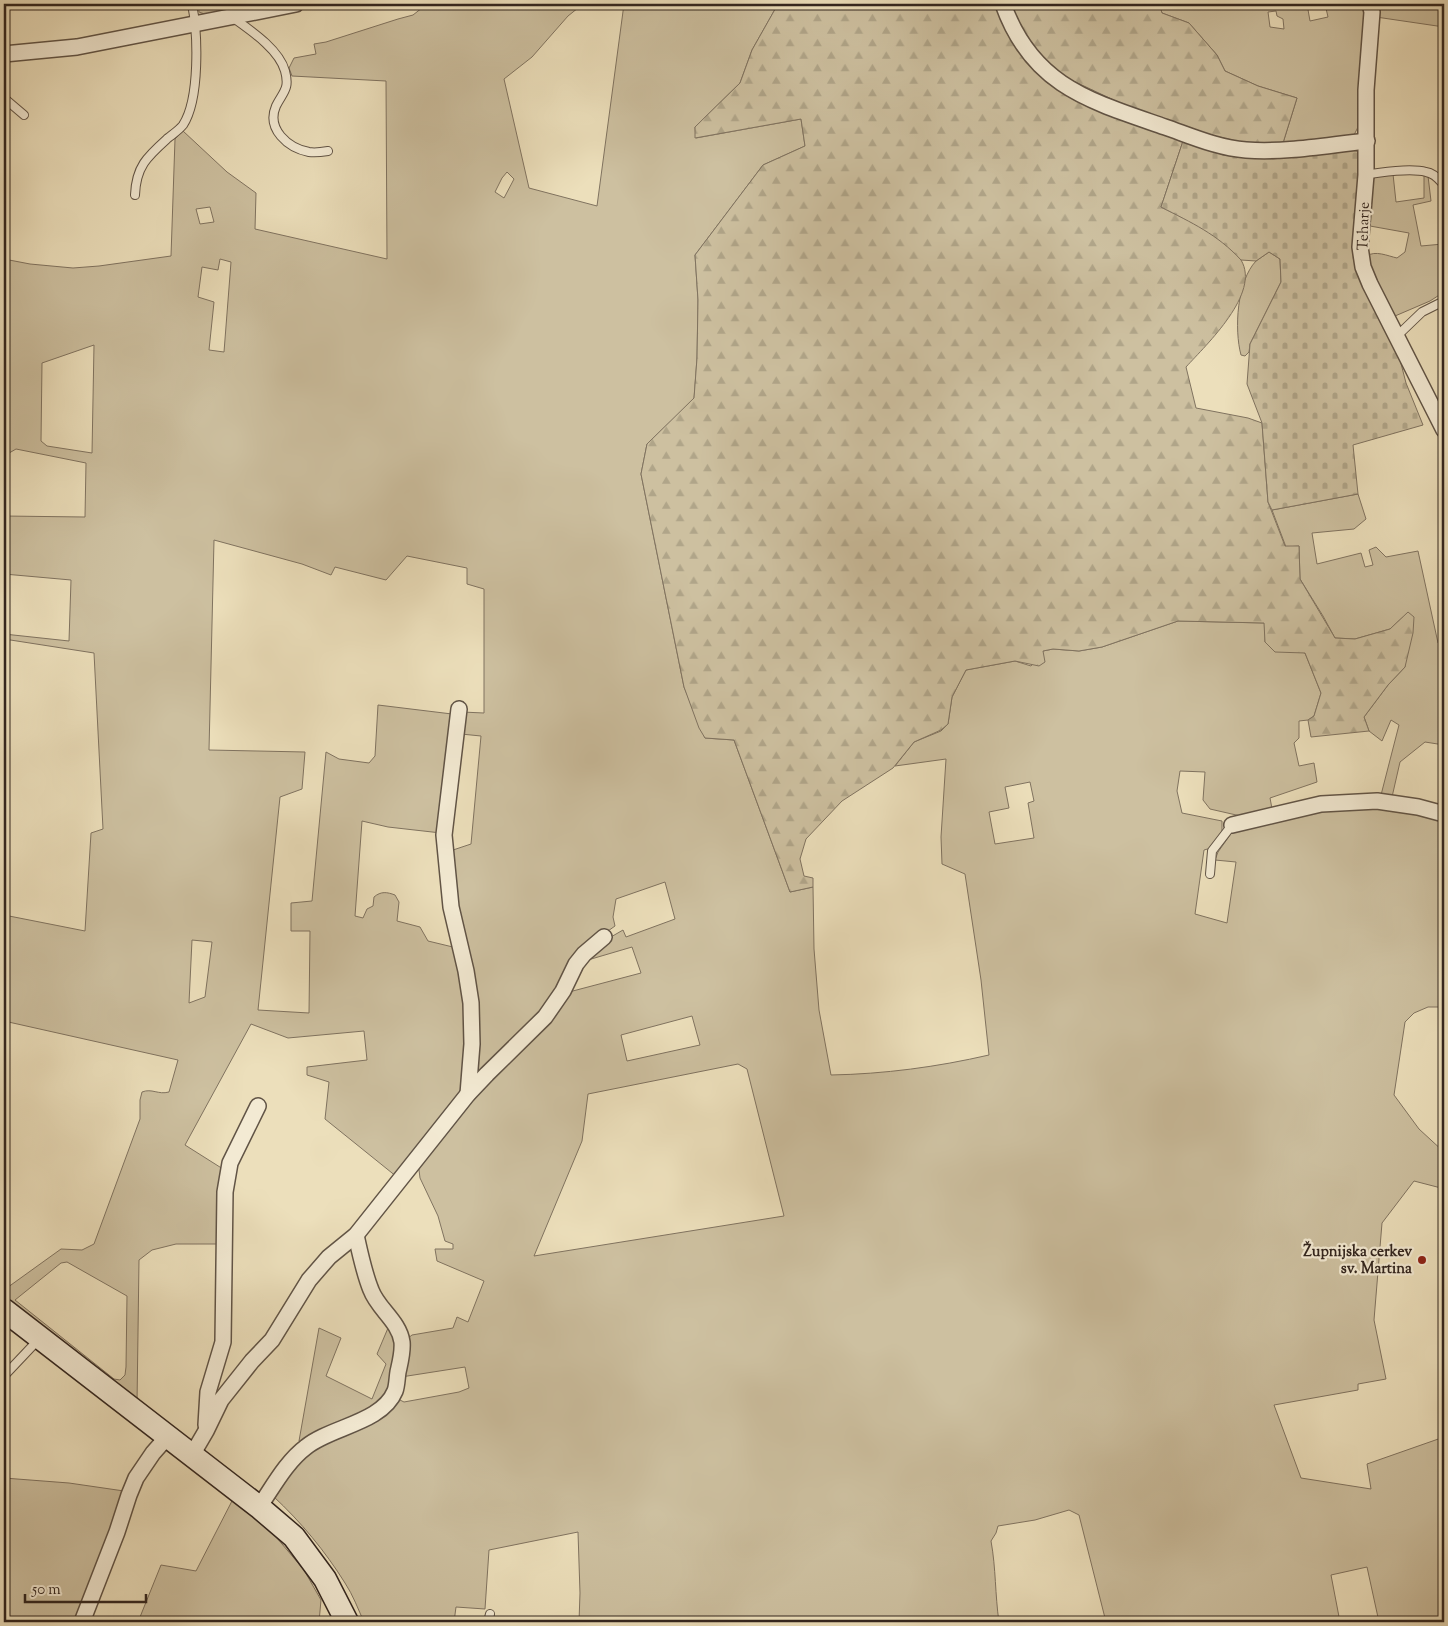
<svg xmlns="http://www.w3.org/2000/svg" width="1448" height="1626" viewBox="0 0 1448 1626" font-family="'Sorts Mill Goudy',serif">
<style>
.grass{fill:#cdc0a0;stroke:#807360;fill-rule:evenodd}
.forest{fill:url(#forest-firs);stroke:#807360}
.cemetery{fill:url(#cemetery-stones);stroke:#807360}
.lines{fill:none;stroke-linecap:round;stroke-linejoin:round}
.service-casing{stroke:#615446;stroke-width:10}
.minor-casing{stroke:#615446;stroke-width:18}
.secondary-casing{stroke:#33261f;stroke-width:25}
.service{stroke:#f3ead3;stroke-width:8}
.minor{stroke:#f3ead3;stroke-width:15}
.secondary{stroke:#f3ead3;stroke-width:22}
.poi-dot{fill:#8f2418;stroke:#f3ead3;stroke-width:2}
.labels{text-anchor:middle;stroke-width:4.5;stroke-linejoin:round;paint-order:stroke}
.street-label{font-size:15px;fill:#33261f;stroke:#f3ead3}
.poi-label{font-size:15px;font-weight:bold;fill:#33261f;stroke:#f3ead3;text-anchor:end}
</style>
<defs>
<pattern id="forest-firs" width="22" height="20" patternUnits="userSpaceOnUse" patternTransform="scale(1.25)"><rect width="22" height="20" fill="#cdc0a0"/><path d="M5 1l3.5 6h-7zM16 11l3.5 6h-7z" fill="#b0a589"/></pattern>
<pattern id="cemetery-stones" width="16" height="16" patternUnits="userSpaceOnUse" patternTransform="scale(1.25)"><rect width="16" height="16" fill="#cdc0a0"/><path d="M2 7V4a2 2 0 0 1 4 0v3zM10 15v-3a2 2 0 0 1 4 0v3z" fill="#b0a589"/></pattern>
</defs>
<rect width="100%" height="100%" fill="#ecdfbb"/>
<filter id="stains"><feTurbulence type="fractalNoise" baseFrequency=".004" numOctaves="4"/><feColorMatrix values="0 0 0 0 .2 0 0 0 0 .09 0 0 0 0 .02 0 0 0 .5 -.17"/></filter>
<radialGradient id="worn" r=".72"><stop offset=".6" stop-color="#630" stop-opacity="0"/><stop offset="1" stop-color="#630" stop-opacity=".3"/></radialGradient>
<g class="grass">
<path d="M 198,4 L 272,4 L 210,16 L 199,12 Z"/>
<path d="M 427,4 L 583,4 L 568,16 L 532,57 L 504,79 L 529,188 L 597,206 L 624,4 L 778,4 L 752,50 L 740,83 L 695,127 L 696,138 L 801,119 L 805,146 L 763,165 L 695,255 L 698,300 L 697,358 L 694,399 L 647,444 L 641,474 L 684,687 L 705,738 L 734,740 L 790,892 L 813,887 L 814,949 L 819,1010 L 831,1075 C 884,1074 937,1067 989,1055 L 981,980 L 965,874 L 942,864 L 941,837 L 946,759 L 895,766 L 914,742 L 941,731 L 948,724 L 952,697 L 966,670 L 1015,661 L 1031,666 L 1043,651 L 1053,649 L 1079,651 L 1102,647 L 1178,621 L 1265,623 L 1265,642 L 1305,653 L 1321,693 L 1314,716 L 1308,720 L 1299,721 L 1299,738 L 1294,743 L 1299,766 L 1314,763 L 1317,782 L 1270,798 L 1273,814 L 1245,817 L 1210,809 L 1203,800 L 1205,772 L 1180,771 L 1177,791 L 1182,813 L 1222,821 L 1222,832 L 1211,848 L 1204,850 L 1195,914 L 1227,923 L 1236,862 L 1215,860 L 1218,852 L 1233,831 L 1323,809 L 1382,805 L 1444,821 L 1444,1007 L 1428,1007 L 1414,1013 L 1405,1022 L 1394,1095 L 1419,1129 L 1444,1152 L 1444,1172 L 1441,1188 L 1414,1181 L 1382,1223 L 1374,1320 L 1386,1379 L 1358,1384 L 1358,1390 L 1274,1405 L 1301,1478 L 1371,1489 L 1367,1464 L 1444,1437 L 1444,1622 L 1379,1622 L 1367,1567 L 1331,1575 L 1340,1622 L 1106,1622 L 1079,1515 L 1069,1510 L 1035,1520 L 998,1526 L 996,1533 L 991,1541 C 996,1568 995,1595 999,1622 L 579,1622 L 580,1593 L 578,1532 L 489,1550 L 485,1609 L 456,1607 L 454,1622 L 364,1622 C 358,1609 353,1595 345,1583 C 325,1551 301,1522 273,1496 L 299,1458 L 396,1398 L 404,1402 L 459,1392 L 469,1388 L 465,1367 L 401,1377 L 407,1339 L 412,1335 L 453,1328 L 457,1317 L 468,1322 L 484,1281 L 437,1261 L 435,1249 L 453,1249 L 453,1244 L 445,1241 L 438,1216 L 420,1178 L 418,1162 L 471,1094 L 569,992 L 641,973 L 632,947 L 581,962 L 604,941 L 623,930 L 626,937 L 675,919 L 665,882 L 616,899 L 613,917 L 615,926 L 594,941 L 552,1002 L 483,1073 L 475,1068 L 450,851 L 471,844 L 481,736 L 461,734 L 462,712 L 484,713 L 484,589 L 467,584 L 467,568 L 407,556 L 386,580 L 335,567 L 331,575 L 302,564 L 214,540 L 209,750 L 305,752 L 302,789 L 280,797 L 258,1010 L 309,1013 L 310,931 L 291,931 L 291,903 L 312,901 L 326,752 L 339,759 L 369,763 L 375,756 L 378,705 L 452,714 L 441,833 L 388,827 L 362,821 L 355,916 L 363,918 L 367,909 L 373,906 L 374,897 C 381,891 387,892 395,895 L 399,902 L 397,921 L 420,927 L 428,941 L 457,948 L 462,971 L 468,1040 L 462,1088 L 455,1105 L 397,1177 L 325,1119 L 329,1082 L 307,1075 L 307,1067 L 367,1060 L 364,1031 L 288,1038 L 251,1024 L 185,1145 L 223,1169 L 221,1244 L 176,1244 L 152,1250 L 139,1260 L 137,1404 L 4,1299 L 4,1290 L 61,1249 L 82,1250 L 94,1244 L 140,1119 L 140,1100 L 142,1092 C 152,1088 158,1095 169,1092 L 178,1060 L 4,1021 L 4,915 L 85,931 L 91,833 L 103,829 L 94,653 L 4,639 L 4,634 L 69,641 L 71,580 L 4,574 L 4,516 L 85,517 L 86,463 L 16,449 L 4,456 L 4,259 L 30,264 L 73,268 L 99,266 L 171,256 L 175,139 L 183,131 L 227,172 L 256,193 L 255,229 L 387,259 L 386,81 L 292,76 L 289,68 L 294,58 L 316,54 L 314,44 L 326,42 L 398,19 L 413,15 ZM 507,172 L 514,179 L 504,198 L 495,192 L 502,178 ZM 210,207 L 214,222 L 200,224 L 196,209 ZM 220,259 L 231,262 L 224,352 L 209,350 L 214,302 L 198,297 L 202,267 L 218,270 ZM 94,345 L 92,453 L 47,446 L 41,441 L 42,363 ZM 1030,782 L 1034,801 L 1028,803 L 1034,838 L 995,844 L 989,812 L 1009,808 L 1005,787 ZM 192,940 L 212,942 L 205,997 L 189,1003 ZM 692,1016 L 700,1045 L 627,1061 L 621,1035 ZM 738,1064 L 747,1069 L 784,1216 L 534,1256 L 582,1141 L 588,1094 ZM 67,1262 L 127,1296 L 126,1367 L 125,1375 L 120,1380 L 114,1379 L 15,1300 L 61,1263 Z"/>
<path d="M 1159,4 L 1281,4 L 1281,6 L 1307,4 L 1310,21 L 1328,17 L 1325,4 L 1364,4 L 1365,29 L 1358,127 L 1354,135 L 1347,137 L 1283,143 L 1297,98 L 1258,86 L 1225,71 L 1217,55 L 1189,23 L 1162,13 ZM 1276,11 L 1277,16 L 1283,19 L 1284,29 L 1270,27 L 1268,12 Z"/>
<path d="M 1375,4 L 1444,4 L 1444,27 L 1376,17 Z"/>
<path d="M 1393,174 L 1396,202 L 1424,198 L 1424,174 L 1428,176 L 1431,201 L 1413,205 L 1421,246 L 1443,244 L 1441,227 L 1444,227 L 1444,292 L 1430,301 L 1395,316 L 1373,275 L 1367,256 C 1375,250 1388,256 1397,258 L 1405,252 L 1409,233 L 1370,226 L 1372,180 L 1377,176 Z"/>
<path d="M 1269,252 L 1280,259 L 1281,282 L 1250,344 L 1249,352 L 1245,356 L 1241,355 C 1234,329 1237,281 1256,261 C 1260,258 1265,255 1269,252 Z"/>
<path d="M 1358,494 L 1366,519 L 1354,529 L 1312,533 L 1317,564 L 1361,553 L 1365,567 L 1373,565 L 1369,550 L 1376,547 L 1386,557 L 1418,551 L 1438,643 L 1444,642 L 1444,745 L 1425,742 L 1400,762 L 1392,797 L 1381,795 L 1399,725 L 1391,720 L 1382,741 L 1369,731 L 1364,717 L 1388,685 L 1405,667 L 1403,617 L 1390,629 L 1355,639 L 1335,638 L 1323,616 L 1300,579 L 1299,546 L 1286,547 L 1272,510 Z"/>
<path d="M 319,1328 L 341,1338 L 326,1376 L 372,1399 L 386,1364 L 377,1354 L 388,1328 L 397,1336 L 394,1376 L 385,1396 L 371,1412 L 305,1444 L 299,1441 Z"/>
<path d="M 4,1478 L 69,1483 L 124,1491 L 77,1622 L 4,1622 Z"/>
<path d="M 233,1499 L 271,1531 L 304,1570 L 321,1600 L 319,1622 L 138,1622 L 161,1565 L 196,1571 Z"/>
</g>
<g class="forest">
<path d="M 778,4 L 999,4 L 1023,54 L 1035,71 L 1055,88 L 1105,111 L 1184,138 L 1161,207 C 1185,219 1227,237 1241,260 C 1261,293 1207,344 1186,367 L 1196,408 L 1248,418 L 1262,423 L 1268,502 L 1285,546 L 1299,546 L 1300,579 L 1335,638 L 1355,639 L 1390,629 L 1408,612 L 1414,617 L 1413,633 L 1405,667 L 1388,685 L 1364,717 L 1369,731 L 1311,737 L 1308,720 L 1314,716 L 1321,693 L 1305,653 L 1275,652 L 1265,642 L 1264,623 L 1178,621 L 1102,647 L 1079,651 L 1053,649 L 1043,651 L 1045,662 L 1039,666 L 1015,661 L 966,670 L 952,697 L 948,724 L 941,730 L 914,742 L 893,768 L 842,801 L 806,839 L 800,859 L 804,876 L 813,878 L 813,887 L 790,892 L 734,740 L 705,738 L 699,728 L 684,687 L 641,474 L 647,444 L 694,398 L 697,358 L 698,300 L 695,255 L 763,165 L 805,146 L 801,119 L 695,138 L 695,127 L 740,83 L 752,50 Z"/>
<path d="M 1008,4 L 1159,4 L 1162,13 L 1189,23 L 1217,55 L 1225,71 L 1258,86 L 1297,98 L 1283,143 L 1250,144 L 1196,132 L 1120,103 L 1050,70 L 1031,51 Z"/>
</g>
<path class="cemetery" d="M 1184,138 L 1223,155 L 1273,159 L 1351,150 L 1357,151 L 1361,157 L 1355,248 L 1398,352 L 1406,383 L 1423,425 L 1353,445 L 1358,494 L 1272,510 L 1268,502 L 1262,423 L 1247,384 L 1250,344 L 1281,282 L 1280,259 L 1269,252 L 1256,261 L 1241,260 C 1217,234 1192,223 1161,207 Z"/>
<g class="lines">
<g class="service-casing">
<g id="service">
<path d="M 232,17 C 250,30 279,49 285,71 C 290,89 283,92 276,106 C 266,129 288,148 309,152 C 315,153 322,152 328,151"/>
<path d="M 4,98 L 24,115"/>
<path d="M 1366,175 C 1380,172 1412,168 1426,172 C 1433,173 1438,178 1442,183"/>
<path d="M 135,195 C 136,166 148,156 168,138 C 173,134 179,130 183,125 C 200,99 198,34 192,4"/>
<path d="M 1397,336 L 1422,312 L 1444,301"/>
<path d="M 1210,874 L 1212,851 L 1232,825"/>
<path d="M 4,1376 L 39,1339"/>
<path d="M 488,1622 L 490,1614"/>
</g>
</g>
<g class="minor-casing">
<g id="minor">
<path d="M 1003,4 C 1032,86 1090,101 1165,127 C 1191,136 1218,148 1246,150 C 1286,153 1327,145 1367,141"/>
<path d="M 1370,4 L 1372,12 L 1366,90 L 1366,175 L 1360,247 L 1363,267 L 1370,284 L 1444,430"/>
<path d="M 4,54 L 77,47 L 296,4"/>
<path d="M 459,709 L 444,835 L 451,907 L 466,971 L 471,1003 L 472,1044 L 468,1094"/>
<path d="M 1232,825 L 1321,804 L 1377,801 L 1418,807 L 1444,814"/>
<path d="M 206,1425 L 208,1392 L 223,1342 L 225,1192 L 230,1163 L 258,1106"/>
<path d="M 192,1455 L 206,1431 L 221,1400 L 252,1361 L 272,1340 L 309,1280 L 329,1257 L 356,1235 L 468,1094 L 487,1074 L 545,1017 L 563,991 L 576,964 L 584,954 L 604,937"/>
<path d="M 259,1507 C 273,1487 286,1462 306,1447 C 330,1427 382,1423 395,1391 C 397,1386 397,1378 398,1372 C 400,1363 403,1352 402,1342 C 399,1321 378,1309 371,1290 C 364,1273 360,1253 356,1235"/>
<path d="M 82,1622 L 117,1532 L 129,1495 L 136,1478 L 153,1453 L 168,1436"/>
</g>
</g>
<g class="secondary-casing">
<path id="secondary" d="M 4,1310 L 259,1507 L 294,1537 L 325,1579 L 347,1622"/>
</g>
<use href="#service" class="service"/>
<use href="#minor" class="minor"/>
<use href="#secondary" class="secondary"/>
</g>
<circle class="poi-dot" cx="1422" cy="1260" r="5"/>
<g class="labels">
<g class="street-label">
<text transform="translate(1363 226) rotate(-88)" y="5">Teharje</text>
</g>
<g class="poi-label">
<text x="1412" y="1256">Župnijska cerkev<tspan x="1412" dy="17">sv. Martina</tspan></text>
</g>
</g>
<rect width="1448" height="1626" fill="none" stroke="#ecdfbb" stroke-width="20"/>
<rect x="5" y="5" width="1438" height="1616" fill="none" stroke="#33261f" stroke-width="2.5"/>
<rect x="10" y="10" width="1428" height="1606" fill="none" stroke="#33261f"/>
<path d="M25 1594v8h121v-8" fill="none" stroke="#33261f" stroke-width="2.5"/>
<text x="32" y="1594" font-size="15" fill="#33261f" stroke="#f3ead3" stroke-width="4" paint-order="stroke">50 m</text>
<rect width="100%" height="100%" filter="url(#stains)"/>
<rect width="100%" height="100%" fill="url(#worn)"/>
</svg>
